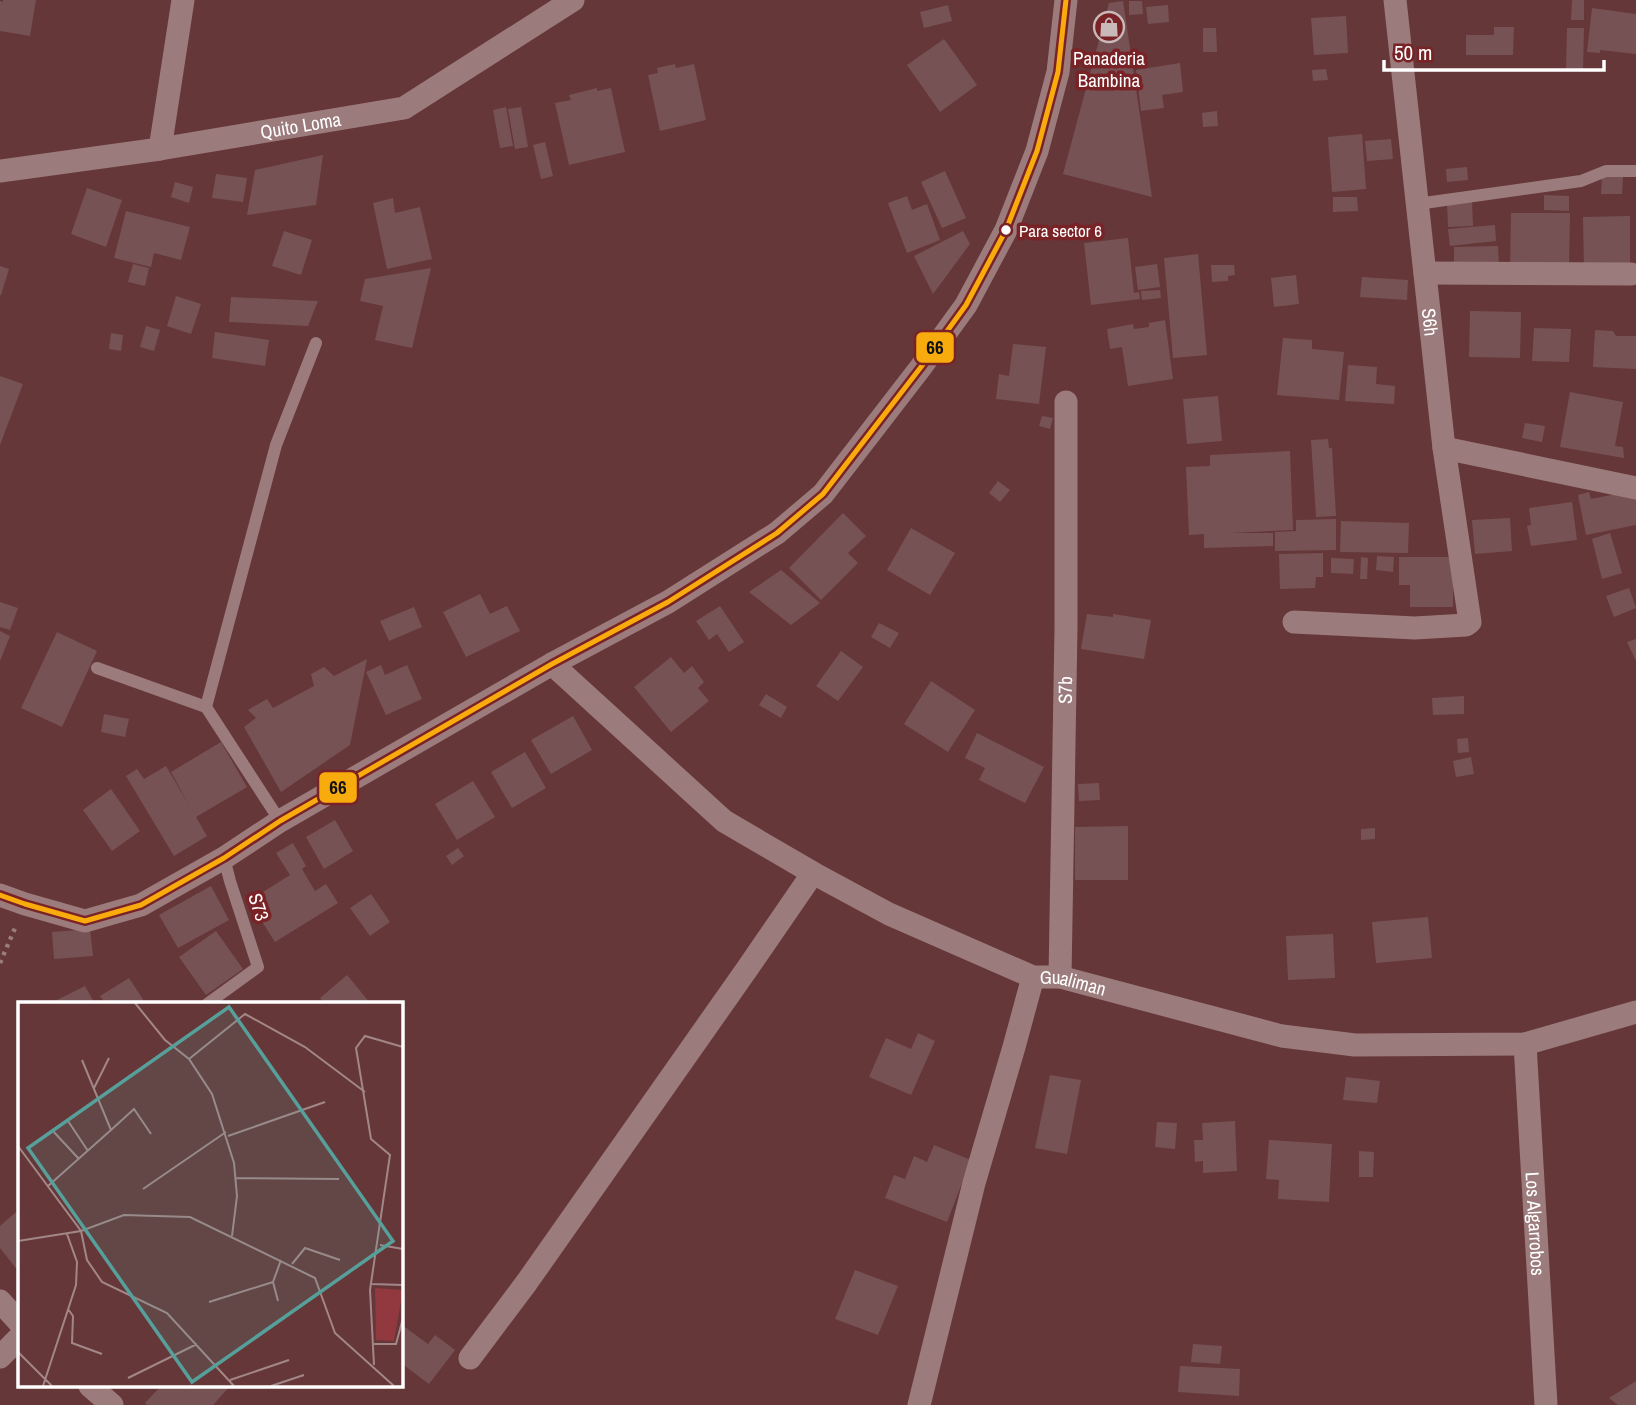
<svg xmlns="http://www.w3.org/2000/svg" width="1636" height="1405" viewBox="0 0 1636 1405" font-family="'Archivo Narrow',sans-serif">
<style>
.building{fill:#775254}
.lines{fill:none;stroke-linecap:round;stroke-linejoin:round}
.path{stroke:#9c7b7c;stroke-width:4.5;stroke-dasharray:3.5 5;stroke-linecap:butt}
.service{stroke:#9c7b7c;stroke-width:12}
.minor{stroke:#9c7b7c;stroke-width:23}
.bus-1-casing{stroke:#792327;stroke-width:10}
.bus-1{stroke:#f8ab0d;stroke-width:5}
.bus-dot{fill:#fff;stroke:#792327;stroke-width:2.5}
.labels{text-anchor:middle;stroke-width:7;stroke-linejoin:round;paint-order:stroke}
.bus-label{font-size:17px;fill:#fff;stroke:#792327;text-anchor:start}
.poi-label{font-size:19px;fill:#fff;stroke:#792327}
.street-label{font-size:19px;fill:#fff;stroke:#792327}
.inset-road{fill:none;stroke:#a38788;stroke-width:2}
.view{fill:#579f9a;fill-opacity:0.15;stroke:#579f9a;stroke-width:3.5}
.inset-edge{fill:none;stroke:#fff;stroke-width:3.5}
.line-badge{stroke:#792327;stroke-width:2.5}
.pale-badge-label{font-size:19px;text-anchor:middle;font-weight:bold;fill:#111}
</style>
<rect width="100%" height="100%" fill="#653738"/>
<g class="building">
<path d="M 3,0 L 36,0 L 30,36 L 0,31 L 0,1 L 3,2 Z"/>
<path d="M 1572,0 L 1584,0 L 1584,20 L 1571,20 Z"/>
<path d="M 1123,1 L 1152,197 L 1063,174 L 1109,3 Z"/>
<path d="M 1129,1 L 1142,1 L 1143,14 L 1129,15 Z"/>
<path d="M 948,5 L 952,21 L 924,28 L 920,12 Z"/>
<path d="M 1168,5 L 1169,22 L 1148,24 L 1146,7 Z"/>
<path d="M 1592,8 L 1636,14 L 1636,54 L 1600,50 L 1600,53 L 1587,52 Z"/>
<path d="M 1346,16 L 1348,53 L 1314,55 L 1311,18 Z"/>
<path d="M 1494,27 L 1514,27 L 1513,55 L 1466,55 L 1466,35 L 1494,35 Z"/>
<path d="M 1203,28 L 1216,28 L 1217,52 L 1203,52 Z"/>
<path d="M 1567,28 L 1584,28 L 1583,69 L 1566,69 Z"/>
<path d="M 944,39 L 977,85 L 940,112 L 907,65 Z"/>
<path d="M 1180,63 L 1183,92 L 1162,95 L 1164,108 L 1141,111 L 1136,70 Z"/>
<path d="M 675,64 L 676,68 L 694,64 L 706,120 L 660,131 L 648,75 L 658,73 L 657,68 Z"/>
<path d="M 1326,69 L 1328,80 L 1313,81 L 1312,70 Z"/>
<path d="M 597,88 L 597,91 L 611,88 L 625,152 L 569,165 L 555,103 L 571,100 L 569,95 Z"/>
<path d="M 506,107 L 513,146 L 500,148 L 493,110 Z"/>
<path d="M 521,107 L 528,147 L 515,149 L 508,109 Z"/>
<path d="M 1217,111 L 1218,126 L 1203,127 L 1202,113 Z"/>
<path d="M 1362,134 L 1366,189 L 1332,192 L 1328,137 Z"/>
<path d="M 1391,139 L 1393,159 L 1367,161 L 1365,141 Z"/>
<path d="M 545,142 L 553,176 L 541,179 L 533,145 Z"/>
<path d="M 323,155 L 316,205 L 247,215 L 255,170 Z"/>
<path d="M 1467,167 L 1468,180 L 1447,182 L 1446,169 Z"/>
<path d="M 945,171 L 966,218 L 942,228 L 921,182 Z"/>
<path d="M 216,174 L 247,178 L 243,202 L 212,198 Z"/>
<path d="M 1602,176 L 1623,177 L 1622,194 L 1601,194 Z"/>
<path d="M 175,182 L 193,187 L 189,203 L 171,197 Z"/>
<path d="M 87,188 L 122,200 L 106,247 L 71,234 Z"/>
<path d="M 1544,195 L 1569,196 L 1569,211 L 1544,210 Z"/>
<path d="M 907,196 L 912,210 L 927,204 L 940,240 L 907,253 L 888,203 Z"/>
<path d="M 1333,197 L 1357,197 L 1358,211 L 1333,212 Z"/>
<path d="M 393,198 L 395,213 L 420,207 L 432,259 L 387,269 L 373,203 Z"/>
<path d="M 1472,202 L 1473,226 L 1448,227 L 1447,203 Z"/>
<path d="M 126,211 L 190,227 L 181,260 L 154,253 L 151,267 L 114,258 Z"/>
<path d="M 1511,213 L 1570,213 L 1569,271 L 1510,270 Z"/>
<path d="M 1630,216 L 1630,270 L 1584,271 L 1583,217 Z"/>
<path d="M 1495,225 L 1496,241 L 1450,246 L 1448,229 Z"/>
<path d="M 284,231 L 312,240 L 301,275 L 272,266 Z"/>
<path d="M 963,231 L 970,244 L 933,294 L 914,256 Z"/>
<path d="M 1128,238 L 1134,293 L 1139,292 L 1140,299 L 1091,305 L 1084,243 Z"/>
<path d="M 1498,246 L 1499,266 L 1454,267 L 1454,247 Z"/>
<path d="M 1198,254 L 1207,355 L 1173,358 L 1164,258 Z"/>
<path d="M 133,264 L 149,268 L 145,286 L 128,282 Z"/>
<path d="M 1157,264 L 1160,287 L 1138,290 L 1135,267 Z"/>
<path d="M 1211,265 L 1234,265 L 1235,275 L 1228,276 L 1228,281 L 1212,282 Z"/>
<path d="M 0,266 L 9,269 L 1,295 L 0,295 Z"/>
<path d="M 431,268 L 412,348 L 375,340 L 383,306 L 360,301 L 365,279 Z"/>
<path d="M 1296,275 L 1299,304 L 1274,307 L 1271,278 Z"/>
<path d="M 1362,277 L 1408,280 L 1407,300 L 1360,297 Z"/>
<path d="M 1160,290 L 1161,298 L 1142,300 L 1141,291 Z"/>
<path d="M 176,296 L 201,304 L 191,334 L 167,326 Z"/>
<path d="M 231,297 L 318,301 L 308,326 L 229,322 Z"/>
<path d="M 1470,311 L 1521,312 L 1520,358 L 1469,357 Z"/>
<path d="M 1165,320 L 1173,379 L 1128,386 L 1122,347 L 1110,349 L 1107,329 L 1133,324 L 1134,329 L 1149,327 L 1149,323 Z"/>
<path d="M 146,326 L 160,330 L 154,351 L 140,347 Z"/>
<path d="M 1534,328 L 1571,329 L 1569,362 L 1532,361 Z"/>
<path d="M 1595,330 L 1613,331 L 1616,336 L 1636,336 L 1636,369 L 1593,367 Z"/>
<path d="M 215,332 L 269,340 L 265,366 L 212,358 Z"/>
<path d="M 111,333 L 123,335 L 121,351 L 109,349 Z"/>
<path d="M 1283,338 L 1312,340 L 1312,349 L 1344,352 L 1339,400 L 1277,395 Z"/>
<path d="M 1013,344 L 1046,347 L 1039,404 L 996,399 L 999,374 L 1009,376 Z"/>
<path d="M 1348,365 L 1377,367 L 1376,384 L 1395,386 L 1394,404 L 1345,401 Z"/>
<path d="M 0,376 L 23,384 L 0,445 Z"/>
<path d="M 1570,392 L 1623,402 L 1615,446 L 1623,447 L 1624,458 L 1560,447 Z"/>
<path d="M 1218,396 L 1222,441 L 1187,444 L 1183,399 Z"/>
<path d="M 1042,416 L 1053,418 L 1050,429 L 1039,426 Z"/>
<path d="M 1525,423 L 1545,426 L 1542,442 L 1522,438 Z"/>
<path d="M 1328,439 L 1329,448 L 1332,448 L 1336,516 L 1316,517 L 1311,440 Z"/>
<path d="M 1290,451 L 1293,530 L 1229,533 L 1273,533 L 1273,546 L 1204,548 L 1204,534 L 1189,535 L 1186,467 L 1210,466 L 1210,455 Z"/>
<path d="M 998,481 L 1010,490 L 1000,502 L 989,493 Z"/>
<path d="M 1636,490 L 1636,525 L 1586,535 L 1578,495 L 1589,492 L 1591,499 Z"/>
<path d="M 1572,502 L 1577,540 L 1531,546 L 1527,526 L 1531,525 L 1529,508 Z"/>
<path d="M 843,513 L 866,536 L 848,553 L 858,563 L 821,600 L 789,568 Z"/>
<path d="M 1510,518 L 1512,551 L 1475,554 L 1472,520 Z"/>
<path d="M 1336,519 L 1336,550 L 1275,551 L 1275,532 L 1296,531 L 1296,520 Z"/>
<path d="M 1341,521 L 1409,523 L 1408,553 L 1340,552 Z"/>
<path d="M 911,528 L 955,553 L 930,595 L 887,570 Z"/>
<path d="M 1610,533 L 1622,573 L 1602,579 L 1592,539 Z"/>
<path d="M 1323,553 L 1323,577 L 1316,577 L 1315,588 L 1280,589 L 1279,554 Z"/>
<path d="M 1377,556 L 1394,557 L 1393,572 L 1376,570 Z"/>
<path d="M 1361,557 L 1368,558 L 1367,579 L 1360,579 Z"/>
<path d="M 1399,557 L 1453,557 L 1453,607 L 1410,607 L 1410,585 L 1399,585 Z"/>
<path d="M 1331,558 L 1354,559 L 1353,574 L 1331,573 Z"/>
<path d="M 781,570 L 820,603 L 791,625 L 749,592 Z"/>
<path d="M 1629,588 L 1636,608 L 1614,617 L 1606,596 Z"/>
<path d="M 480,594 L 490,614 L 507,606 L 520,631 L 466,657 L 443,612 Z"/>
<path d="M 0,602 L 18,608 L 10,630 L 0,627 Z"/>
<path d="M 720,606 L 744,642 L 729,652 L 717,634 L 709,640 L 696,621 Z"/>
<path d="M 414,607 L 422,627 L 389,641 L 380,621 Z"/>
<path d="M 1087,614 L 1113,617 L 1113,614 L 1151,620 L 1144,659 L 1081,649 Z"/>
<path d="M 879,623 L 899,633 L 890,648 L 871,637 Z"/>
<path d="M 0,631 L 10,636 L 0,661 Z"/>
<path d="M 57,632 L 97,651 L 62,727 L 21,708 Z"/>
<path d="M 1636,639 L 1636,661 L 1627,642 Z"/>
<path d="M 841,651 L 863,667 L 838,701 L 816,686 Z"/>
<path d="M 671,657 L 684,673 L 692,666 L 704,682 L 698,688 L 709,701 L 671,732 L 634,687 Z"/>
<path d="M 367,659 L 350,745 L 281,792 L 244,727 L 256,718 L 248,710 L 267,699 L 273,708 L 314,686 L 311,674 L 324,667 L 334,676 Z"/>
<path d="M 381,665 L 385,675 L 407,665 L 422,699 L 386,715 L 366,672 Z"/>
<path d="M 931,681 L 975,710 L 948,752 L 904,724 Z"/>
<path d="M 766,694 L 787,707 L 781,718 L 759,705 Z"/>
<path d="M 1464,696 L 1464,714 L 1433,715 L 1432,698 Z"/>
<path d="M 104,714 L 129,719 L 125,737 L 101,732 Z"/>
<path d="M 573,716 L 592,750 L 551,774 L 531,740 Z"/>
<path d="M 977,733 L 1044,767 L 1025,803 L 979,780 L 985,768 L 965,758 Z"/>
<path d="M 1468,738 L 1469,752 L 1458,753 L 1457,739 Z"/>
<path d="M 221,742 L 247,787 L 196,817 L 207,836 L 174,856 L 126,776 L 137,769 L 144,779 L 166,766 L 190,807 L 171,772 Z"/>
<path d="M 525,752 L 546,788 L 512,808 L 491,772 Z"/>
<path d="M 1471,757 L 1474,774 L 1456,777 L 1453,761 Z"/>
<path d="M 473,781 L 495,817 L 457,840 L 435,804 Z"/>
<path d="M 1099,783 L 1100,800 L 1079,801 L 1078,784 Z"/>
<path d="M 111,789 L 140,831 L 112,851 L 83,810 Z"/>
<path d="M 335,820 L 353,851 L 324,869 L 306,837 Z"/>
<path d="M 1128,826 L 1128,880 L 1075,880 L 1075,827 Z"/>
<path d="M 1375,828 L 1375,839 L 1361,840 L 1361,829 Z"/>
<path d="M 293,843 L 306,866 L 302,869 L 315,891 L 326,884 L 338,903 L 275,942 L 249,901 L 290,875 L 276,853 Z"/>
<path d="M 458,848 L 464,856 L 452,865 L 446,856 Z"/>
<path d="M 211,886 L 229,920 L 178,948 L 159,915 Z"/>
<path d="M 371,894 L 390,922 L 370,936 L 350,908 Z"/>
<path d="M 1428,917 L 1432,958 L 1376,963 L 1372,922 Z"/>
<path d="M 90,929 L 93,956 L 54,959 L 52,932 Z"/>
<path d="M 216,931 L 243,969 L 206,995 L 179,957 Z"/>
<path d="M 1333,934 L 1335,978 L 1288,980 L 1286,936 Z"/>
<path d="M 347,975 L 371,1004 L 325,1004 L 320,998 Z"/>
<path d="M 129,978 L 146,1004 L 106,1004 L 100,996 Z"/>
<path d="M 85,986 L 95,1004 L 49,1004 Z"/>
<path d="M 918,1033 L 935,1041 L 911,1095 L 869,1077 L 886,1038 L 911,1049 Z"/>
<path d="M 1050,1075 L 1081,1080 L 1067,1154 L 1035,1148 Z"/>
<path d="M 1346,1077 L 1380,1081 L 1377,1103 L 1343,1100 Z"/>
<path d="M 1235,1121 L 1237,1171 L 1203,1173 L 1203,1161 L 1195,1162 L 1194,1140 L 1203,1140 L 1202,1123 Z"/>
<path d="M 1157,1122 L 1177,1123 L 1175,1149 L 1155,1147 Z"/>
<path d="M 1269,1140 L 1332,1144 L 1329,1202 L 1278,1199 L 1279,1180 L 1266,1179 Z"/>
<path d="M 934,1145 L 971,1160 L 947,1222 L 885,1198 L 894,1175 L 905,1179 L 914,1156 L 927,1162 Z"/>
<path d="M 1359,1151 L 1374,1152 L 1373,1177 L 1359,1177 Z"/>
<path d="M 16,1212 L 19,1216 L 19,1272 L 0,1248 L 0,1226 Z"/>
<path d="M 855,1270 L 898,1286 L 878,1335 L 835,1319 Z"/>
<path d="M 402,1325 L 428,1344 L 435,1335 L 455,1350 L 429,1384 L 401,1363 L 401,1327 Z"/>
<path d="M 1193,1344 L 1222,1346 L 1220,1364 L 1191,1362 Z"/>
<path d="M 1180,1366 L 1240,1369 L 1239,1396 L 1178,1392 Z"/>
<path d="M 1636,1381 L 1636,1405 L 1618,1405 L 1609,1398 Z"/>
<path d="M 161,1386 L 230,1386 L 213,1405 L 147,1405 L 145,1403 Z"/>
</g>
<g class="lines">
<path class="path" d="M 0,963 L 15,928"/>
<g class="service">
<path d="M 1417,204 L 1581,181 L 1606,171 L 1636,171"/>
<path d="M 97,668 L 206,707 L 280,821"/>
<path d="M 206,707 L 276,445 L 316,343"/>
<path d="M 207,1004 L 258,967 L 230,881 L 224,858"/>
</g>
<g class="minor">
<path id="s1" d="M 1395,0 L 1444,448 L 1636,488"/>
<path d="M 160,149 L 183,0"/>
<path id="s2" d="M 0,171 L 160,149 L 404,108 L 573,0"/>
<path d="M 1425,273 L 1631,274"/>
<path d="M 1294,622 L 1415,628 L 1466,625 L 1470,622 L 1444,448"/>
<path id="s3" d="M 552,664 L 724,821 L 813,873 L 889,914 L 1033,977 L 1060,977 L 1282,1036 L 1355,1045 L 1525,1044 L 1636,1012"/>
<path d="M 0,895 L 25,904 L 85,921 L 141,905 L 224,858 L 280,821 L 552,664 L 668,602 L 777,533 L 823,494 L 921,367 L 966,305 L 1006,230 L 1037,151 L 1058,72 L 1066,0"/>
<path id="s4" d="M 1060,977 L 1066,628 L 1066,402"/>
<path id="s5" d="M 1525,1044 L 1546,1405"/>
<path d="M 0,1301 L 19,1322"/>
<path d="M 0,1357 L 19,1338"/>
<path d="M 470,1358 L 527,1282 L 747,969 L 813,873"/>
<path d="M 90,1386 L 112,1405"/>
<path d="M 919,1405 L 974,1183 L 1014,1047 L 1033,977"/>
</g>
<g class="bus-1-casing">
<path id="bus-1" d="M 0,895 L 25,904 L 85,921 L 141,905 L 224,858 L 280,821 L 552,664 L 668,602 L 777,533 L 823,494 L 921,367 L 966,305 L 1006,230 L 1037,151 L 1058,72 L 1066,0"/>
</g>
<use href="#bus-1" class="bus-1"/>
</g>
<defs>
<g id="shop-ring" transform="scale(1.575)"><circle r="9.5" fill="#792327" stroke="#c9b9b9" stroke-width="1.5"/><path d="M-5-2.5h2.3a2.7 3.5 0 0 1 5.4 0H5L5.5 6h-11ZM-1.5-2.5h3a1.5 2.3 0 0 0-3 0Z" fill="#c9b9b9"/></g>
</defs>
<g fill-rule="evenodd">
<use href="#shop-ring" x="1109" y="27"/>
</g>
<circle class="bus-dot" cx="1006" cy="230" r="6"/>
<g class="labels">
<g class="bus-label">
<text x="1019" y="237">Para sector 6</text>
</g>
<g class="poi-label">
<text x="1109" y="65">Panaderia<tspan x="1109" dy="22">Bambina</tspan></text>
</g>
<g class="street-label">
<text dy="7" stroke="none"><textPath href="#s2" startOffset="304">Quito Loma</textPath></text>
<text dy="7" stroke="none"><textPath href="#s1" startOffset="324">S6h</textPath></text>
<text dy="7" stroke="none"><textPath href="#s4" startOffset="287">S7b</textPath></text>
<text transform="translate(259 907) rotate(72)" y="7">S73</text>
<text dy="7" stroke="none"><textPath href="#s3" startOffset="620">Gualiman</textPath></text>
<text dy="7" stroke="none"><textPath href="#s5" startOffset="180">Los Algarrobos</textPath></text>
</g>
</g>
<g transform="translate(18 1002)">
<rect width="385" height="385" fill="#653738"/>
<path d="M 357,286 L 385,288 L 376,339 L 358,338 Z" fill="#91393e"/>
<path class="inset-road" d="M 117,1 L 147,38 L 171,57 L 194,92 L 216,161 L 219,194 L 214,234M 171,57 L 227,12 L 287,45 L 347,90M 76,86 L 91,56M 50,119 L 70,149M 34,128 L 61,157M 93,128 L 116,107 L 133,132M 210,134 L 307,100M 0,144 L 63,229 L 69,258 L 84,280 L 149,311 L 216,384M 217,176 L 321,177M 30,184 L 93,128 L 64,58M 125,187 L 208,130M 0,239 L 63,229 L 106,213 L 172,215 L 297,276 L 317,331 L 376,384M 362,243 L 385,247M 274,262 L 287,246 L 322,258M 354,282 L 385,283M 260,299 L 255,280 L 263,258M 191,300 L 255,280M 50,307 L 55,314 L 54,341 L 84,352M 356,342 L 378,342 L 385,316M 0,350 L 34,384M 356,363 L 352,288 L 372,153 L 353,137 L 338,46 L 347,34 L 385,45M 110,376 L 179,342M 212,378 L 271,358M 25,384 L 58,283 L 59,260 L 49,232M 253,384 L 286,373"/>
<path class="view" d="M 211,5 L 375,239 L 174,380 L 10,146 Z"/>
<rect width="385" height="385" class="inset-edge"/>
</g>
<g class="line-badge">
<rect x="915" y="331" width="40" height="33" rx="7" fill="#f8ab0d"/>
<rect x="318" y="771" width="40" height="33" rx="7" fill="#f8ab0d"/>
</g>
<g class="pale-badge-label">
<text x="935" y="354">66</text>
<text x="338" y="794">66</text>
</g>
<path d="M1384 60v10h220v-10" fill="none" stroke="#ffffff" stroke-width="3.5"/>
<text x="1394" y="60" font-size="21" fill="#ffffff" stroke="#792327" stroke-width="5" paint-order="stroke">50 m</text>
</svg>
